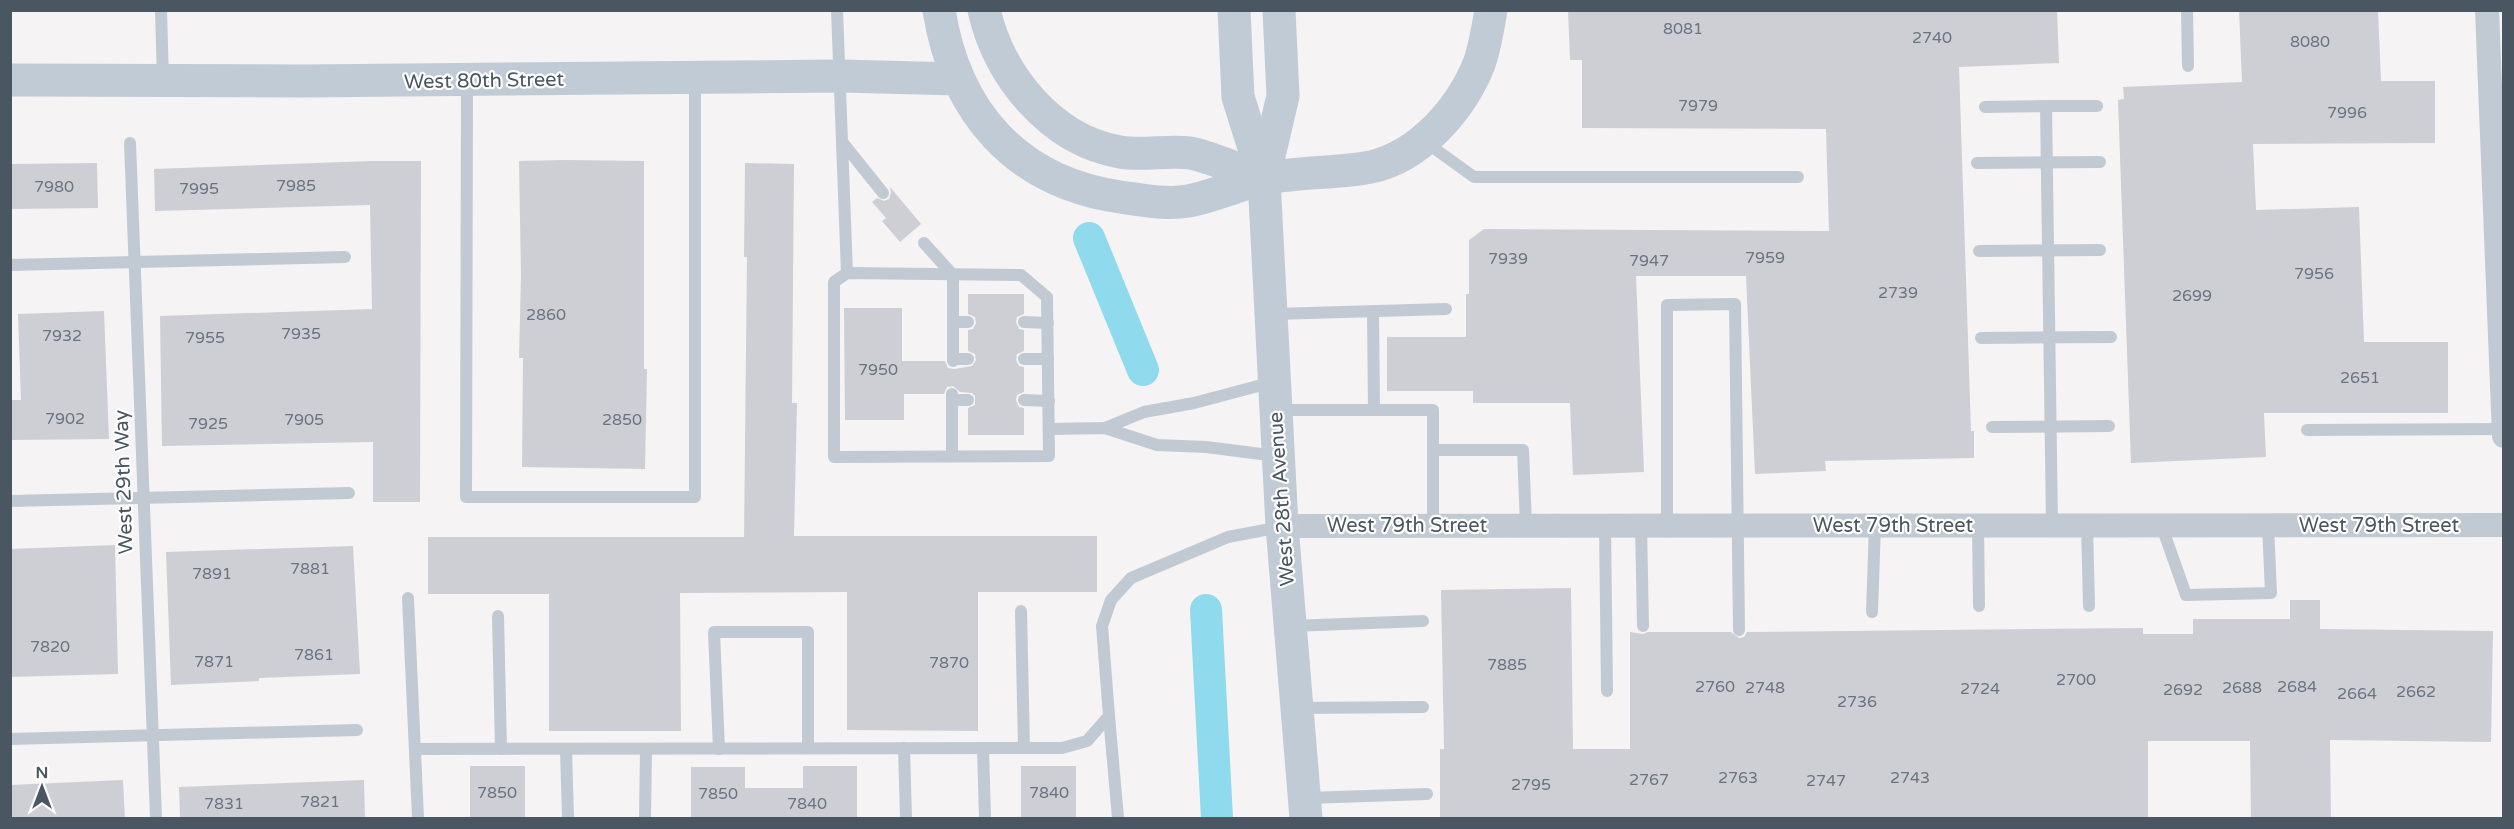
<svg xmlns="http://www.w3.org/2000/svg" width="2514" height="829" viewBox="0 0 2514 829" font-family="'Varela Round',sans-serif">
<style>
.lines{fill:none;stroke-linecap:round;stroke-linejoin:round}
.canal{stroke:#90daee;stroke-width:32}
.building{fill:#cdcfd5}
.lane{stroke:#c1cad2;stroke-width:12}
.street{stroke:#c1cad2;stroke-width:24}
.secondary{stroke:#c1cbd6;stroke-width:33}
.labels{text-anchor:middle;stroke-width:4.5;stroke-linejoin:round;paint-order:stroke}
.number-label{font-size:16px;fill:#6b747e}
.street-label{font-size:20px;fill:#4a5661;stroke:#fff}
</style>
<rect width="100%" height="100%" fill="#f5f3f3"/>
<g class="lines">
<g class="canal">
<path d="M 1089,238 L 1143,370"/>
<path d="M 1206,610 L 1217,818"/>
</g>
</g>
<g class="building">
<path d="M 1568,10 L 2057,10 L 2059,63 L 1959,67 L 1971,431 L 1974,431 L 1974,458 L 1825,461 L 1826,471 L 1755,474 L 1746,276 L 1636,276 L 1644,472 L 1573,475 L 1570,403 L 1473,403 L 1473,391 L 1387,391 L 1387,337 L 1466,337 L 1466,294 L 1469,294 L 1469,240 L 1484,229 L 1829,231 L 1826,129 L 1582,128 L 1582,60 L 1570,60 Z"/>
<path d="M 2239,10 L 2378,10 L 2381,81 L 2435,81 L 2435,143 L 2253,144 L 2256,210 L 2359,207 L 2364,342 L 2448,342 L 2448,413 L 2264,413 L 2266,457 L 2131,463 L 2118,100 L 2124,99 L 2123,87 L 2242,82 Z"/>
<path d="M 566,160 L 644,161 L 644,369 L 647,369 L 645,469 L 522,467 L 523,358 L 519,358 L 521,275 L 519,161 Z"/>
<path d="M 371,161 L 421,161 L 420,502 L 373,502 L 373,442 L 162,446 L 160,316 L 372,309 L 370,205 L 155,211 L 154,169 Z"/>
<path d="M 97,163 L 98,208 L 11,209 L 11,164 Z"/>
<path d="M 745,163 L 794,164 L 792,403 L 797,403 L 794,536 L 1097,536 L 1097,592 L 978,592 L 978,731 L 847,730 L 847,592 L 680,593 L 681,731 L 549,731 L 549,594 L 428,594 L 428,537 L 744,537 L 747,257 L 744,257 Z"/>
<path d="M 890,187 L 921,224 L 900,242 L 882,221 L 886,218 L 872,202 L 877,198 L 884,201 L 889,199 L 891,192 Z"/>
<path d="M 968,294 L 1024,294 L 1024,314 L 1017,317 L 1016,322 L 1019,329 L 1024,330 L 1024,351 L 1017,354 L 1016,360 L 1019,366 L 1024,367 L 1024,392 L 1017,395 L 1016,400 L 1019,407 L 1024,408 L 1024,435 L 968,435 L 968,408 L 975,405 L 975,396 L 972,393 L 960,392 L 953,386 L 947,387 L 944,394 L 904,394 L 904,420 L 845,420 L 844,308 L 902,308 L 902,361 L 945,361 L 948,368 L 954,369 L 972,366 L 976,360 L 975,354 L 968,351 L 968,330 L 973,329 L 976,323 L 975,317 L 968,314 Z"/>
<path d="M 104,311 L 109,439 L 10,440 L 10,400 L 21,400 L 18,314 Z"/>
<path d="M 115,545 L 118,674 L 10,677 L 10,549 Z"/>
<path d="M 353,546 L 360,674 L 259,678 L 259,681 L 171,685 L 166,552 Z"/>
<path d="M 1571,588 L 1573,749 L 1630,749 L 1630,632 L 1643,634 L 1648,632 L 1731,632 L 1739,638 L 1744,637 L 1747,632 L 2143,628 L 2143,634 L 2193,634 L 2193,619 L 2290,619 L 2290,600 L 2320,600 L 2320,629 L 2493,631 L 2491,742 L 2330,740 L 2331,819 L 2251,819 L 2250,741 L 2148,741 L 2148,819 L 1440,819 L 1440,749 L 1444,749 L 1441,590 Z"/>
<rect x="470" y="766" width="55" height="53"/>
<path d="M 803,766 L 857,766 L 857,819 L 691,819 L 691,767 L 745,767 L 745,788 L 803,788 Z"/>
<rect x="1021" y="766" width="55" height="53"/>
<path d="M 123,780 L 125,819 L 10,819 L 10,785 Z"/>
<path d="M 364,780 L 365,819 L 180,819 L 179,787 Z"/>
</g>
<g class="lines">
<g class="lane">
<path d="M 161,10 L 163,80"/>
<path d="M 837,10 L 847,273"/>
<path d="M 2187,10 L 2188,66"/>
<path d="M 467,82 L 466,497 L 695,497 L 695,79"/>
<path d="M 2046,106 L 2097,106"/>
<path d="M 1985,107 L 2046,106 L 2052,524"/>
<path d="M 1424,141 L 1474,177 L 1798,177"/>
<path d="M 130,143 L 156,818"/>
<path d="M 843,143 L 883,193"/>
<path d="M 1977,163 L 2100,162"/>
<path d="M 924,243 L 953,275 L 953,361"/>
<path d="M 1979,251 L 2100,250"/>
<path d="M 10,265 L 345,257"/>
<path d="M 847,273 L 1021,275 L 1047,297 L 1049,456 L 834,457 L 834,282 Z"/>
<path d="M 1373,311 L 1374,410"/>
<path d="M 1274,314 L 1446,309"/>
<path d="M 953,322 L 968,322"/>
<path d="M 1024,322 L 1048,323"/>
<path d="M 1981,338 L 2111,337"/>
<path d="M 953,359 L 968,359"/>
<path d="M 1024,359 L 1048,359"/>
<path d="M 952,394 L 952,456"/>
<path d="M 953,400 L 968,400"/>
<path d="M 1024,400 L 1049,401"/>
<path d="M 1276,410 L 1433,410 L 1433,525"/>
<path d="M 1992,427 L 2109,426"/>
<path d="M 1105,428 L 1144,412 L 1194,403 L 1273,382"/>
<path d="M 1049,429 L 1105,428 L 1157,445 L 1206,447 L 1277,456"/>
<path d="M 2307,430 L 2503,429"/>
<path d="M 1433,450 L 1523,450 L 1526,525"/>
<path d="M 10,501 L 349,493"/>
<path d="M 1978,524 L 1979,606"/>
<path d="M 2161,524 L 2186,595 L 2271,593 L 2268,525"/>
<path d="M 1605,525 L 1607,691"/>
<path d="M 1641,525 L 1643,626"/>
<path d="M 1667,525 L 1667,305 L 1735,304 L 1739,630"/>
<path d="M 2087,525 L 2089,606"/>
<path d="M 408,598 L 418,818"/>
<path d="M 1021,611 L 1024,748"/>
<path d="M 1872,612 L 1875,525"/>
<path d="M 498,616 L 501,749"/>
<path d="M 1291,626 L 1423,621"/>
<path d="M 1297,708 L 1423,707"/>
<path d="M 1109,716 L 1118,818"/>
<path d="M 10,739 L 357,730"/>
<path d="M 904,748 L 906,818"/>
<path d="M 983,748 L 985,818"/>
<path d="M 415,749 L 1024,748 L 1062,748 L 1087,741 L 1109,716 L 1102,626 L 1111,600 L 1131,578 L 1228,537 L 1280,527"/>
<path d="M 566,749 L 568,818"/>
<path d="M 719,749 L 714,632 L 808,632 L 808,748"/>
<path d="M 1306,798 L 1427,794"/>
<path d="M 645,818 L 646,749"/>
</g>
<g class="street">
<path d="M 2487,10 L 2504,436"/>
<path d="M 1282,526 L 2504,525"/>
</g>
<g class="secondary">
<path d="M 939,10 C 955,112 1016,182 1120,197 C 1141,200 1168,205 1188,201 C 1214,196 1238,185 1263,179 C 1298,171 1335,174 1371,167 C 1420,156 1461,109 1479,64 C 1485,47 1488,28 1491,10"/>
<path d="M 984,10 C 999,76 1051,140 1120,152 C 1143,156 1167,150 1190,153 C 1209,156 1244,172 1264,179"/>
<path d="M 1234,10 L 1238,97 L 1264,179 L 1282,526 L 1306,818"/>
<path d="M 10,80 L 304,81 L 841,76 L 958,79"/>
<path d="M 1264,177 L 1283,96 L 1279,10"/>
</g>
</g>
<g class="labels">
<g class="number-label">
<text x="1683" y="34">8081</text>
<text x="1932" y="43">2740</text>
<text x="2310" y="47">8080</text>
<text x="1698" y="111">7979</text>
<text x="2347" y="118">7996</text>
<text x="296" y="191">7985</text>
<text x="54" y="192">7980</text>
<text x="199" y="194">7995</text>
<text x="1765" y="263">7959</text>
<text x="1508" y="264">7939</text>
<text x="1649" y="266">7947</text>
<text x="2314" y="279">7956</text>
<text x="1898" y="298">2739</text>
<text x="2192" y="301">2699</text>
<text x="546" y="320">2860</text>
<text x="301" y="339">7935</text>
<text x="62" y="341">7932</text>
<text x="205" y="343">7955</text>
<text x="878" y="375">7950</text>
<text x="2360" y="383">2651</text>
<text x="65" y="424">7902</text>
<text x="304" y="425">7905</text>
<text x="622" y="425">2850</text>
<text x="208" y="429">7925</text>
<text x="310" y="574">7881</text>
<text x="212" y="579">7891</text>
<text x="50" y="652">7820</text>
<text x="314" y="660">7861</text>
<text x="214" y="667">7871</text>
<text x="949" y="668">7870</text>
<text x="1507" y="670">7885</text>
<text x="2076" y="685">2700</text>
<text x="1715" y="692">2760</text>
<text x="2297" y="692">2684</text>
<text x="1765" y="693">2748</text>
<text x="2242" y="693">2688</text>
<text x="1980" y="694">2724</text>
<text x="2183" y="695">2692</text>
<text x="2416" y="697">2662</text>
<text x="2357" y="699">2664</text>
<text x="1857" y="707">2736</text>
<text x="1738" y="783">2763</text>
<text x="1910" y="783">2743</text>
<text x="1649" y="785">2767</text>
<text x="1826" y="786">2747</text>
<text x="1531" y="790">2795</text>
<text x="497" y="798">7850</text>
<text x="1049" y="798">7840</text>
<text x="718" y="799">7850</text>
<text x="320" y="807">7821</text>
<text x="224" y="809">7831</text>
<text x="807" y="809">7840</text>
</g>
<g class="street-label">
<text transform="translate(484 80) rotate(-1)" y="7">West 80th Street</text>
<text transform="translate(123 482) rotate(-92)" y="7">West 29th Way</text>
<text transform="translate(1281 499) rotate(-94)" y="7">West 28th Avenue</text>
<text x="1407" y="532">West 79th Street</text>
<text x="1893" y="532">West 79th Street</text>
<text x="2379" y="532">West 79th Street</text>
</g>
</g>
<rect width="2514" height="829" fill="none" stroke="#4a5661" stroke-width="24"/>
<g transform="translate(42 787)" stroke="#ffffff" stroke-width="4.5" paint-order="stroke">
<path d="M0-4.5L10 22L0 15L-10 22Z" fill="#4a5661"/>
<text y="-9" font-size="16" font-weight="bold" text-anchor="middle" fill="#4a5661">N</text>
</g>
</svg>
